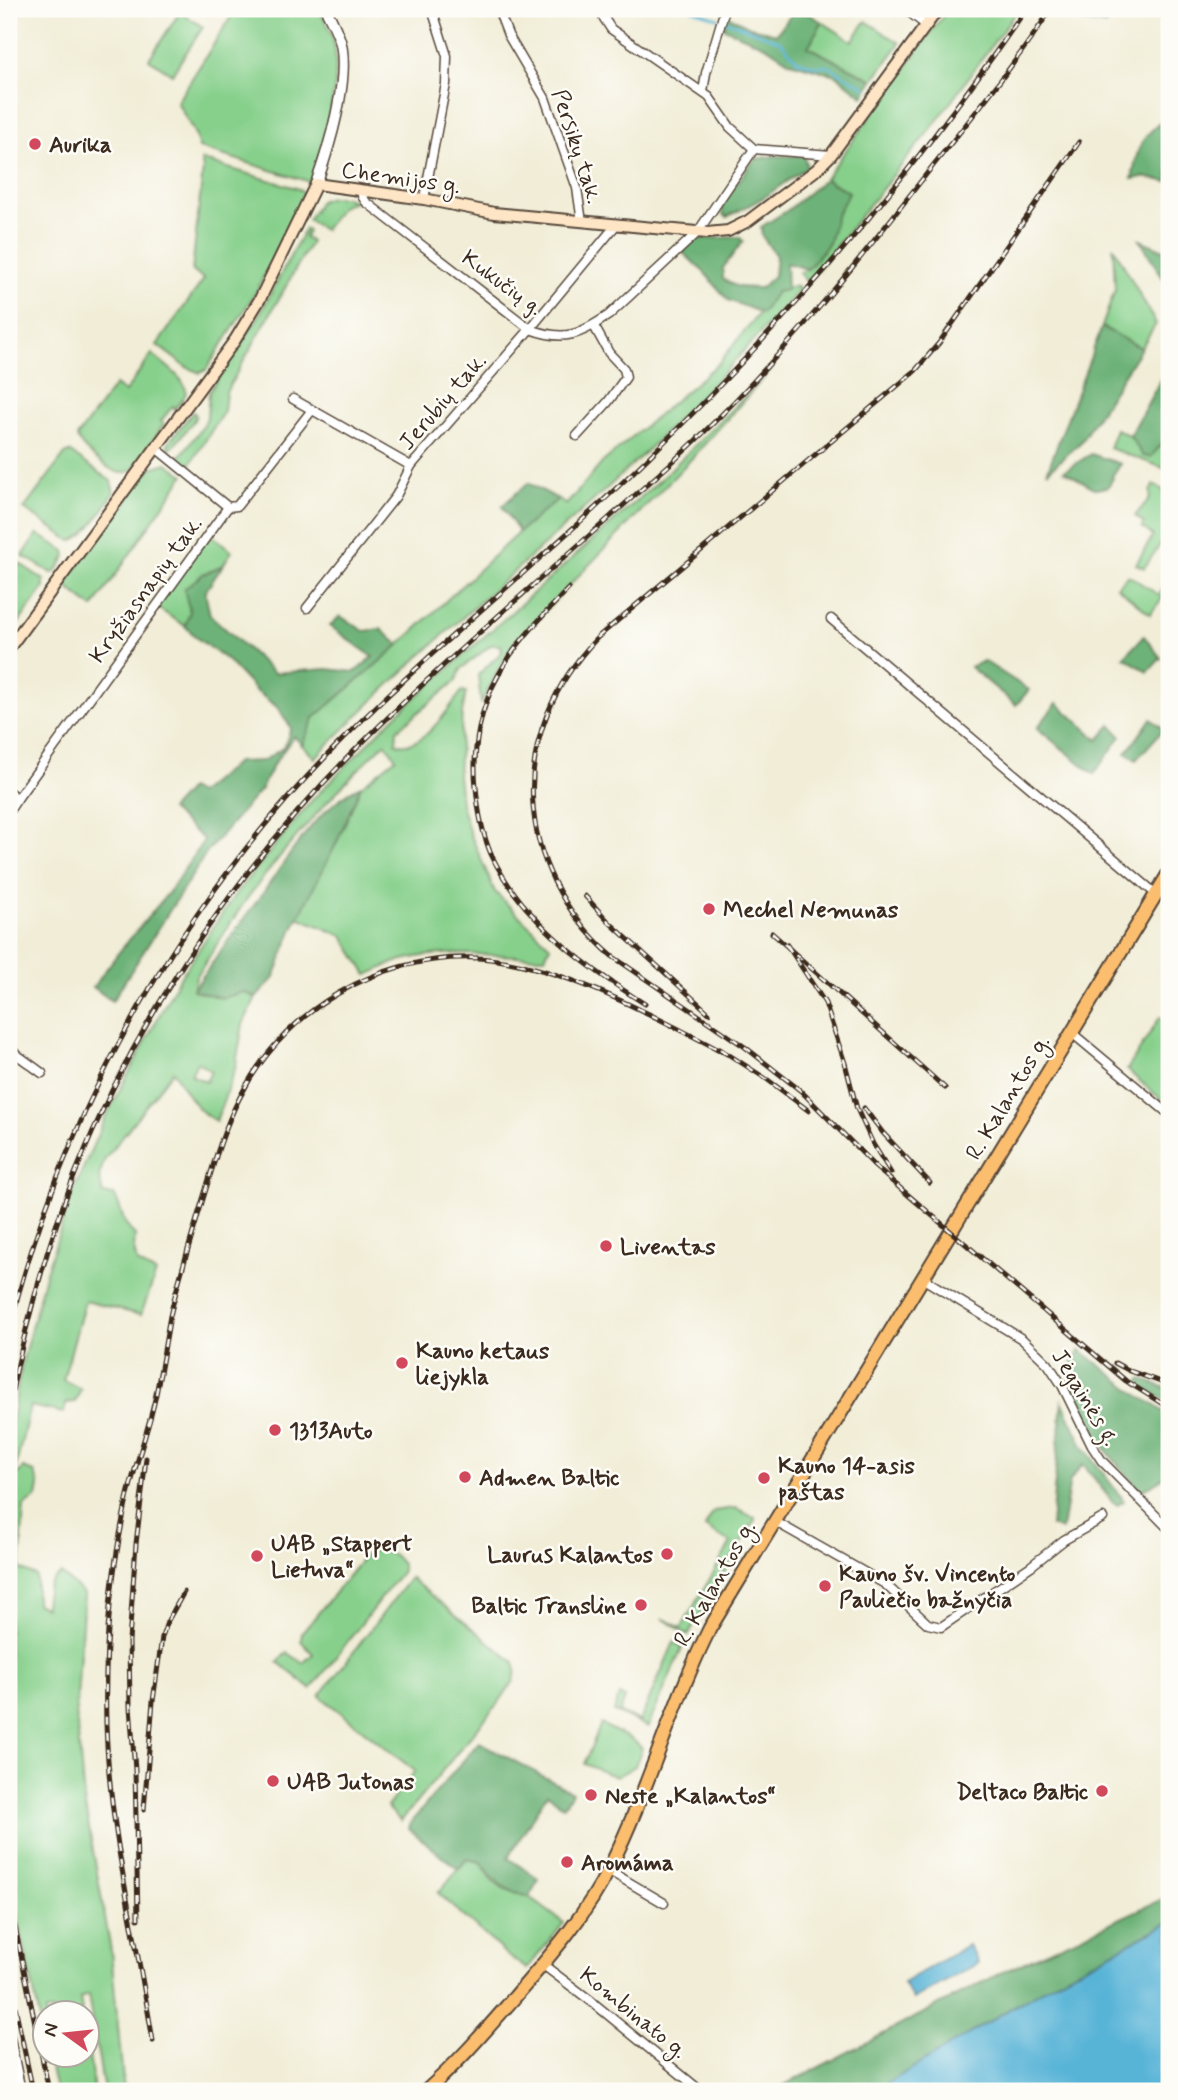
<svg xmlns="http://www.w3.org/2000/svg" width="1178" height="2100" viewBox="0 0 1178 2100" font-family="Mynerve,sans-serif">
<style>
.green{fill:#87d08c;stroke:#617d55;stroke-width:2;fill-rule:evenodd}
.forest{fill:#6db278;stroke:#546e4b;stroke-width:2}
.water{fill:#59b4d7;stroke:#4a6f7a;stroke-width:2}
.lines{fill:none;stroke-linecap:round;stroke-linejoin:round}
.stream{stroke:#59b4d7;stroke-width:2.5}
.minor-casing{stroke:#56473a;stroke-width:11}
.tertiary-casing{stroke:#56473a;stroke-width:13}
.secondary-casing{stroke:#56473a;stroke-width:14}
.primary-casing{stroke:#56473a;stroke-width:16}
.minor{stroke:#fff;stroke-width:8}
.tertiary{stroke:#fff;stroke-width:10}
.secondary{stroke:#fde5c5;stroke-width:10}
.primary{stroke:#fbbd6e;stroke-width:12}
.rail-casing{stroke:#3b2a1e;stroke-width:5}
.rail{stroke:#fdfcf7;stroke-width:2.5;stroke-dasharray:8;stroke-linecap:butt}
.poi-dot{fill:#d1495b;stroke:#fdfcf7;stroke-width:2.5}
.labels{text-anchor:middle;stroke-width:5;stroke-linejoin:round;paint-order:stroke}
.poi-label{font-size:23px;font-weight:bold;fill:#3b2a1e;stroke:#fdfcf7;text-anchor:start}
.street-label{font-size:23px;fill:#3b2a1e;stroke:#fdfcf7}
</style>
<rect width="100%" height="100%" fill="#fdfcf7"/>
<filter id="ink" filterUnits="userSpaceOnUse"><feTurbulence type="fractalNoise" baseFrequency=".0143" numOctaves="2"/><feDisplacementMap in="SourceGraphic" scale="14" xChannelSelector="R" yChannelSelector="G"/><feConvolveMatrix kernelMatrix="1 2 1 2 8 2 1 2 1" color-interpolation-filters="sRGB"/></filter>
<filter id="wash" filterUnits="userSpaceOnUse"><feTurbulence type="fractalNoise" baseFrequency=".00686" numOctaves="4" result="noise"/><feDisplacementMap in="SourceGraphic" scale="28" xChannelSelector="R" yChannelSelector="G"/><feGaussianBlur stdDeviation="1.57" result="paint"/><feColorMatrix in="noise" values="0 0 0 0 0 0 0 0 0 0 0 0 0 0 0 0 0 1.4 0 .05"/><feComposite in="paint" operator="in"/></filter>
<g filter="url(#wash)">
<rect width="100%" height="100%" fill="#f1edd7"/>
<g class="green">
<path d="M 236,9 L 319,9 C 323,17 328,25 331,33 C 346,76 323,140 310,182 L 199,148 L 195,134 L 177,102 Z"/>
<path d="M 948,9 L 1018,9 L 934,125 L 807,282 L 799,273 L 808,269 L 829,243 L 836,216 L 849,192 L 825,179 Z"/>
<path d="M 180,12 L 203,27 L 172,74 L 149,59 Z"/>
<path d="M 866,21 L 900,43 L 873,80 L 808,47 L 822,22 L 852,41 Z"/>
<path d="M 201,160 L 296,188 L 302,191 L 304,196 L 256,292 L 206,370 L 200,373 L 186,367 L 157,345 L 204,279 L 192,271 L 203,169 Z"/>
<path d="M 330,197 L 343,197 L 355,201 L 343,205 L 324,230 L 308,220 L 320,201 Z"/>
<path d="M 305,229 L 308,231 L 305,237 L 311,242 L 226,392 L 224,411 L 188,468 L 175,458 L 181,455 L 204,425 L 207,417 L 209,392 L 257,319 Z"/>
<path d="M 1113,246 L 1156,324 L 1141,348 L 1102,327 L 1115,289 Z"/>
<path d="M 794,286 L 800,289 C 738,359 673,428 604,491 C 507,579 406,664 315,758 L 302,745 L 314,718 L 399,645 L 519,532 L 558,499 L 566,505 L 603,462 L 719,363 L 776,292 Z"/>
<path d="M 152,354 C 161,362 191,382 185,395 C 183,400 178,405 175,409 L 173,406 L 161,421 L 164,424 L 133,469 C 128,472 128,473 122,473 C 110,472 80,448 77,437 L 115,385 L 125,392 Z"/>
<path d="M 771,370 L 693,457 L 512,645 L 481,703 L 478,675 L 502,652 L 501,645 L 491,645 L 461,669 L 456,681 L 397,730 L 396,743 C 422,753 448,709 462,691 L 466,692 L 462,714 L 458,775 L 461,803 L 469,831 L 495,892 L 550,946 L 545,957 C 497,957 450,948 403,960 C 391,963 379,970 367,975 L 343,936 L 298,917 L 336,844 L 361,786 L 396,758 L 385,743 C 335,791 290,841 249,896 C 230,922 214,950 196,977 L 193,990 L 222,998 L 244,992 L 256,998 L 243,1024 L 235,1069 L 216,1121 C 194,1110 186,1091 173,1071 L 105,1159 L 99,1176 L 103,1194 L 114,1195 C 124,1210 119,1221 135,1235 L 134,1249 L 137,1263 L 156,1273 L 141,1315 L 85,1301 L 63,1380 L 81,1389 L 75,1402 L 66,1403 L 64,1413 L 30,1406 L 13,1479 L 23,1468 L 34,1472 L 39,1485 L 37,1497 L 24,1506 L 20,1569 L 36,1576 L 36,1603 L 45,1607 C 46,1593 47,1581 61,1574 L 84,1594 L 76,1713 L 84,1800 L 111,1951 L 124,2091 L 104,2091 L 88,1995 L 80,1998 L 82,2012 L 46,2012 L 45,2043 L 9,1876 L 9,1436 L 22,1363 L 45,1275 L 74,1189 L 105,1118 L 177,982 L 236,893 L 313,799 L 395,716 L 659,481 ZM 197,1062 L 211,1071 L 206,1082 L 191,1075 Z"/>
<path d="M 193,412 L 196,415 L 194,420 L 173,447 L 168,449 L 168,443 Z"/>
<path d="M 1116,429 L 1130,436 L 1143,456 L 1159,448 L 1169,435 L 1169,470 L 1109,448 Z"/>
<path d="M 70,452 L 111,481 L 114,493 C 104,507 87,538 71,541 L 24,509 L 65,454 Z"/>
<path d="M 167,463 L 184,475 L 93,608 L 64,585 L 151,468 Z"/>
<path d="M 1154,485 L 1163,490 L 1169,498 L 1169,532 L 1144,568 L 1136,564 L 1153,536 L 1142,527 L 1144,523 L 1135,516 L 1150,498 L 1150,491 Z"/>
<path d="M 209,533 L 232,551 L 223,565 L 203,574 L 185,626 L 156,607 Z"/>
<path d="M 37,534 L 65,551 L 66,556 L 56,572 L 52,573 L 23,556 Z"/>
<path d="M 19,563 L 44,580 L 44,588 L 9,636 L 9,578 Z"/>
<path d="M 1128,575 L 1159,595 L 1169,580 L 1169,603 L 1163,597 L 1150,614 L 1117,587 Z"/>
<path d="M 1160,1017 L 1169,1025 L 1169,1106 L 1127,1070 Z"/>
<path d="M 736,1508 L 755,1518 L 755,1520 L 688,1635 L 662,1618 L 681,1628 L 731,1543 L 705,1527 L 714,1511 Z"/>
<path d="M 379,1549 L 394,1555 L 402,1564 L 402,1571 L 311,1689 L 278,1662 L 284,1655 L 288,1653 L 303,1663 L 313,1654 L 301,1641 L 302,1633 L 368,1552 Z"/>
<path d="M 410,1578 L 514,1662 L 516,1670 L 514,1681 L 499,1702 L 401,1821 L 387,1807 L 415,1771 L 320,1696 Z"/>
<path d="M 674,1642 L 682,1648 L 648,1727 L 614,1712 L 619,1695 L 625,1698 L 620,1713 L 640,1721 Z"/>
<path d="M 601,1724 L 633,1740 L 642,1748 L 635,1766 L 616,1777 L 584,1764 Z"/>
<path d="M 467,1859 L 481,1862 L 493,1881 L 505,1890 L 529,1897 L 564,1923 L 527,1969 L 508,1956 L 438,1893 Z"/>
<path d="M 88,2048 L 94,2091 L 56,2091 L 48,2055 L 88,2054 Z"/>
</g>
<g class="forest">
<path d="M 796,9 L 801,9 L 822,22 L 808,47 L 873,80 L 863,96 L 836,75 L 790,62 L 767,47 L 724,28 L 726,15 L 750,27 L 776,34 Z"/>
<path d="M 1088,9 L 1116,9 L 1105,25 L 1080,21 Z"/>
<path d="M 1169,115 L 1169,182 L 1143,177 L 1132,179 C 1139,142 1139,140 1169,115 Z"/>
<path d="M 774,156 L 804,156 L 807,167 L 763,198 L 727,217 L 723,214 L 722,203 L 755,159 Z"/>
<path d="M 825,179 L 849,192 L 836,216 L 829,243 L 808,269 L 786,263 L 787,290 L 776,292 L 762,313 L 728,300 L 704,272 L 682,252 L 695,239 L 739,237 L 743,241 L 723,268 L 723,278 C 735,289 745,288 761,288 L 774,276 L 776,256 L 762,236 L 761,227 L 788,210 Z"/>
<path d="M 1140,240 L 1169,252 L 1169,288 Z"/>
<path d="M 1102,327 L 1141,348 L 1080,443 L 1047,472 Z"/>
<path d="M 1169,364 L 1169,435 L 1151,457 L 1143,456 L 1130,436 Z"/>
<path d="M 1091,454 L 1121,464 L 1112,476 L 1113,478 L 1108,487 L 1096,489 L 1064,471 Z"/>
<path d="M 528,483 L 558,499 L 519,532 L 502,506 Z"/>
<path d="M 223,565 L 205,592 L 210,615 L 274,673 L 327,669 L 355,672 L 373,657 L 330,626 L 340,616 L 364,631 L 381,629 L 399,645 L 314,718 L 302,745 L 294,736 L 273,765 L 261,789 L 207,852 L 112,1001 L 93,987 L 119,952 L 169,892 L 204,840 L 170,810 L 189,789 L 198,794 L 237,762 L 263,761 L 284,747 L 291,728 L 277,707 L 256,691 L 227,660 L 198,639 L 185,626 L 190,612 L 184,589 L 203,574 Z"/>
<path d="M 1144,636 L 1161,658 L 1148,672 L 1124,657 Z"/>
<path d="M 984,661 L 1029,690 L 1016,705 L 970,667 Z"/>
<path d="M 1057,703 L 1098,740 L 1111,725 L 1121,736 L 1094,774 L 1037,728 Z"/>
<path d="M 1151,719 L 1164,729 L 1136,760 L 1126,753 Z"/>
<path d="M 361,786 L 336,844 L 293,928 L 274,978 L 256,998 L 244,992 L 222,998 L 193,990 C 216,958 239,925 263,893 C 290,855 318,806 361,786 Z"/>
<path d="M 1080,1350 L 1137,1394 L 1169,1415 L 1169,1474 L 1142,1491 C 1116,1465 1063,1404 1072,1364 C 1074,1359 1078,1354 1080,1350 Z"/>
<path d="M 1141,1379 L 1169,1389 L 1169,1402 L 1139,1385 Z"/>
<path d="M 1062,1401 L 1083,1446 L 1124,1501 L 1118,1505 L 1113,1503 L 1083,1464 L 1070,1480 L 1062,1530 L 1051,1526 Z"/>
<path d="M 479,1742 L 572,1792 L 564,1807 L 547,1794 L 508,1858 L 539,1879 L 529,1897 C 502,1889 497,1885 481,1862 L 467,1859 L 458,1869 L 409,1829 L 411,1822 Z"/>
<path d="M 1169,1896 L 1169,1923 L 1054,1982 L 875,2091 L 773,2091 L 1001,1973 Z"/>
</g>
<g class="water">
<path d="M 1169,1923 L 1169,2091 L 875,2091 L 1054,1982 Z"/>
<path d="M 968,1945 L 978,1963 L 913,2000 L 903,1983 Z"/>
</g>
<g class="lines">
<g class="stream">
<path d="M 691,9 L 718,18"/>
<path d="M 724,20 L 780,41 L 798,61 L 815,66 L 828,66 L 867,88"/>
</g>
</g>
</g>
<g filter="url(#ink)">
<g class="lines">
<g class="minor-casing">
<g id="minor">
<path d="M 498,9 L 508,35 L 545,98 L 577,188 L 582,222"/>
<path d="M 598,9 L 611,29 L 709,97 L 730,127 L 754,149 L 831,155"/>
<path d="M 905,9 L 926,25"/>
<path d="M 703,92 L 706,73 L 725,9"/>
<path d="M 363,191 L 362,196 L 366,202 L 530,329 C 565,342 579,335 609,315 L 697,233 L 754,149"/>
<path d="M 424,199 L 446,84 L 447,56 L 432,9"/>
<path d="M 293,399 L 411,466"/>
<path d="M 577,436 L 608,402 L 626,377 L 624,369 L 609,353 L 594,326"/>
<path d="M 157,449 L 228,507"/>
<path d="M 307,608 L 396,496 L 411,466 L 530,329 L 616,225"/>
<path d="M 831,619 L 1156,894"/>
<path d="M 9,792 L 17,799 L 228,507 L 237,506 L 312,410"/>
<path d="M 9,811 L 17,799"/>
<path d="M 1072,1033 L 1169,1114"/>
<path d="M 9,1049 L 42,1073"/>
<path d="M 922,1278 L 1022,1339 L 1048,1364 L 1062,1385 L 1092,1446 L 1102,1461 L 1169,1529"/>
<path d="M 774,1521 L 885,1584 L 928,1624 L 941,1627 L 1031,1566 L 1064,1540 L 1103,1518"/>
<path d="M 608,1870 L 664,1903"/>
<path d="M 542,1964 L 591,2001 L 701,2091"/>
<path d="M 9,2033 L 21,2091"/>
</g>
</g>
<g class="tertiary-casing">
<path id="tertiary" d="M 316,184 C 329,148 349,82 341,44 C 338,32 331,20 326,9"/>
</g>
<g class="secondary-casing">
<path id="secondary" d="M 9,648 L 235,340 L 260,299 L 316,184 L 424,199 L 494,213 L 707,233 L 728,231 L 748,221 L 816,170 L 831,155 L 938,9"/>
</g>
<g class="primary-casing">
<path id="primary" d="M 426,2091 C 458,2063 486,2030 514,1998 C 548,1958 585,1917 609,1869 C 648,1791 671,1706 710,1628 L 1169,873"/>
</g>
<use href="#minor" class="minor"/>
<use href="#tertiary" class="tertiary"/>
<use href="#secondary" class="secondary"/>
<use href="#primary" class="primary"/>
<g class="rail-casing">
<g id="rail">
<path d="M 569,588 C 544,615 516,642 499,674 C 480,708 472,749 476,787 C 478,810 482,833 491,854 C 521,919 586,967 645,1004"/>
<path d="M 585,896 L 608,921 L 709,1013"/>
<path d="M 772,933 L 945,1088"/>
<path d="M 787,945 L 825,1003 L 845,1063 L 857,1109 L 873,1144 L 891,1173"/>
<path d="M 720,1049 L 768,1080 L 809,1111"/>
<path d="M 864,1108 L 883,1133 L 930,1183"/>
<path d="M 873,1165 L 1126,1381 L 1169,1408"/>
<path d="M 880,1171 L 801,1091 L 745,1047 L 612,956 C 512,868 505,733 598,637 L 915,371 L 939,343 L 1079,142"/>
<path d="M 9,1330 C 64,1107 182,901 343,739 C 441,640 550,554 649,457 C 789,320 916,170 1026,9"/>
<path d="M 1115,1363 L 1130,1371 L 1169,1385"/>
<path d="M 9,1405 C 25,1327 45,1249 75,1174 C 140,1010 245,857 371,734 C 447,659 529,589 609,518 C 637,493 667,468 695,441 C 780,359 855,266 928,172 C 970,119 1014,66 1051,9"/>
<path d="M 144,1810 L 153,1701 L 162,1637 L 167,1622 L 184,1592"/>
<path d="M 9,1897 L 49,2091"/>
<path d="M 138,1919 L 135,1770 L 130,1707 L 129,1641 L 136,1544 L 146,1458"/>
<path d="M 9,1978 L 33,2091"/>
<path d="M 153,2041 C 136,1935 109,1831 106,1723 C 104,1646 111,1569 128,1495 C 136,1462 148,1431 155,1399 C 161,1371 165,1343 170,1316 C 178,1281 189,1247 199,1212 C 211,1174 221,1133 240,1097 C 285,1009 379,954 478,958 C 556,962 658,1018 727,1054"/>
</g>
</g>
<use href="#rail" class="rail"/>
</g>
</g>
<g class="poi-dot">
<circle cx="35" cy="144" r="7"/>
<circle cx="709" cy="909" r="7"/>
<circle cx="606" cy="1246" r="7"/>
<circle cx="402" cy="1363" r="7"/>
<circle cx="275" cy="1430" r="7"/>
<circle cx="465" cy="1477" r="7"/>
<circle cx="764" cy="1478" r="7"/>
<circle cx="667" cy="1554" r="7"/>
<circle cx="257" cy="1556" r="7"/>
<circle cx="825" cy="1586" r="7"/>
<circle cx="641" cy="1605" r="7"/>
<circle cx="273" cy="1781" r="7"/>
<circle cx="1102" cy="1791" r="7"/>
<circle cx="591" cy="1795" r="7"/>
<circle cx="567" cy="1862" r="7"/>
</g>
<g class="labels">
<g class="poi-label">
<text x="49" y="152">Aurika</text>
<text x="723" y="917">Mechel Nemunas</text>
<text x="620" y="1254">Liventas</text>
<text x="416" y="1358">Kauno ketaus<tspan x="416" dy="26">liejykla</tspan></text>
<text x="289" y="1438">1313Auto</text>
<text x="778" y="1473">Kauno 14-asis<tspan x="778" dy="26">paštas</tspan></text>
<text x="479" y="1485">Admen Baltic</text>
<text x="271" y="1551">UAB „Stappert<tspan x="271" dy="26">Lietuva“</tspan></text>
<text x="653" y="1562" text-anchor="end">Laurus Kalantos</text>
<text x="839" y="1581">Kauno šv. Vincento<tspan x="839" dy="26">Pauliečio bažnyčia</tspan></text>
<text x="627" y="1613" text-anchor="end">Baltic Transline</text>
<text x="287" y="1789">UAB Jutonas</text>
<text x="1088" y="1799" text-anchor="end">Deltaco Baltic</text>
<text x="605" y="1803">Neste „Kalantos“</text>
<text x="581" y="1870">Aromáma</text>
</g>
<g class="street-label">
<text transform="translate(578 146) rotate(72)" y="8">Persikų tak.</text>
<text transform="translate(401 177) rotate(8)" y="8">Chemijos g.</text>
<text transform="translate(503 282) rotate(36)" y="8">Kukučių g.</text>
<text transform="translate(442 401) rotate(-49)" y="8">Jerubių tak.</text>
<text transform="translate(145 589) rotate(-54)" y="8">Kryžiasnapių tak.</text>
<text transform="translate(1007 1097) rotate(-59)" y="8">R. Kalantos g.</text>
<text transform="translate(1086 1397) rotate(59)" y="8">Jėgainės g.</text>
<text transform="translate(714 1583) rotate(-60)" y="8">R. Kalantos g.</text>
<text transform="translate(634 2012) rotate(39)" y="8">Kombinato g.</text>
</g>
</g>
<rect width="1178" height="2100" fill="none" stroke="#fdfcf7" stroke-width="35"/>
<g transform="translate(66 2034) rotate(285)"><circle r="33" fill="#fdfcf7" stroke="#afa8a0" stroke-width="2"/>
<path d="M0-5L12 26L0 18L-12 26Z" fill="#d1495b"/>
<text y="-10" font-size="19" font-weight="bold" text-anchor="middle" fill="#3b2a1e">N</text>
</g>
</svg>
